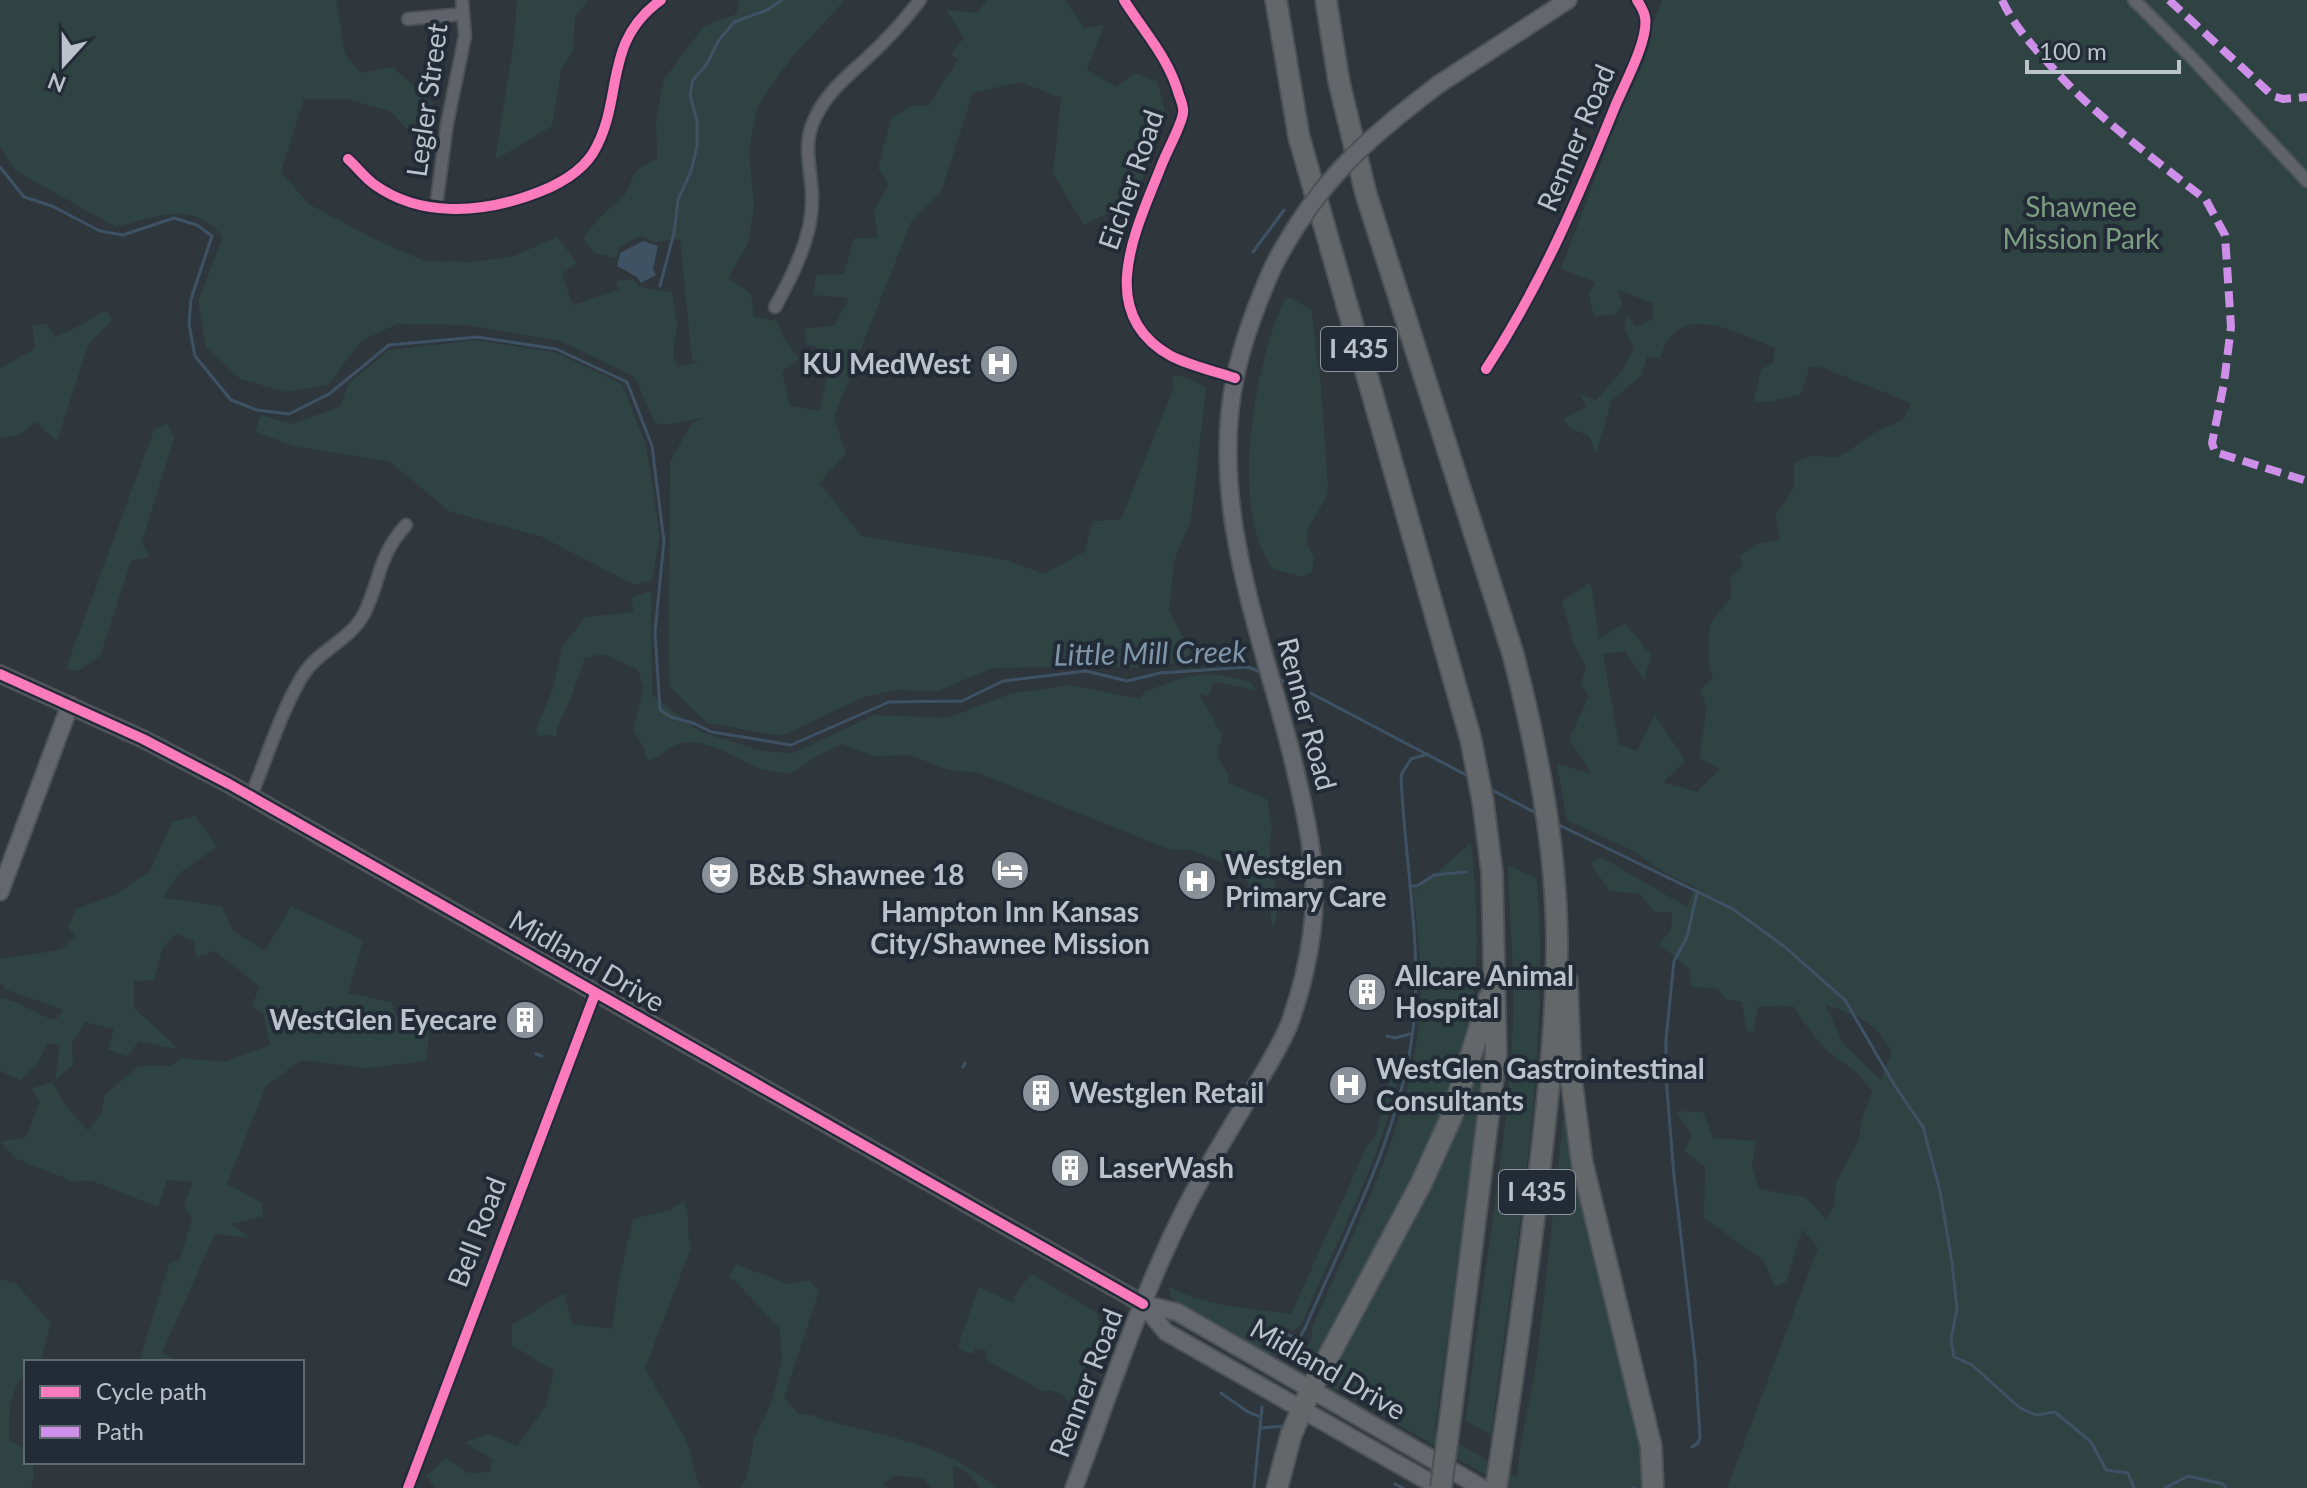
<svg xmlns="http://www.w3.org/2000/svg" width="2307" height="1488" viewBox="0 0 2307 1488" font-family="Lato,sans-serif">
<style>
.green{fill:#2f4343;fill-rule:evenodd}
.water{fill:#3f5264}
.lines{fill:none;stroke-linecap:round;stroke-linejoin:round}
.stream{stroke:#3f5264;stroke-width:3}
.street-casing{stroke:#4d5256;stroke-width:15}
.secondary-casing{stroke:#4d5256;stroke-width:20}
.highway-casing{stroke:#4c5257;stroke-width:24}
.street{stroke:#60646a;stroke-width:11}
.secondary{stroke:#64686e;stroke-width:16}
.highway{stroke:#646769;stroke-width:20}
.secondary-bridge-casing{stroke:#4d5256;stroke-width:20;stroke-linecap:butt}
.highway-bridge-casing{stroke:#4c5257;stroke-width:24;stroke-linecap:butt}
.secondary-bridge{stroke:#64686e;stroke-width:16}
.highway-bridge{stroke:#646769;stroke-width:20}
.quiet{stroke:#ce8fe9;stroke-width:8;stroke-dasharray:16 8;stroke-linecap:butt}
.cycleway-casing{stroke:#232c36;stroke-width:15}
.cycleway{stroke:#fd7abc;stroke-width:10}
.labels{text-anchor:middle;stroke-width:8;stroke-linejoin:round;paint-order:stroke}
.shield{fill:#232c36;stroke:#8d959e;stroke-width:2}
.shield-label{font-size:26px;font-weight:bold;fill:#bbc2cb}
.street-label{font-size:28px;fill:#bbc2cb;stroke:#232c36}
.park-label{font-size:28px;fill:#7c9e81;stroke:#232c36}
.poi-label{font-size:28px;font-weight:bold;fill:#bbc2cb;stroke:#232c36;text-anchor:start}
.water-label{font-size:30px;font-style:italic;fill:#7f95aa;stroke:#232c36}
</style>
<rect width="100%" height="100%" fill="#2f363c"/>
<g class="green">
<path d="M 0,0 L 336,0 L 345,54 L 361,73 L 393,67 L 432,103 L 423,147 L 390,111 L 347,99 L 304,99 L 281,172 L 309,204 L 372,238 L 425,261 L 474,262 L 514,256 L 557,237 L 577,263 L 562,274 L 573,305 L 619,290 L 616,281 L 633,279 L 640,287 L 672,292 L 677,325 L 673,354 L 677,367 L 700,362 L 692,361 L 680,239 L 655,242 L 640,236 L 620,247 L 616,258 L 594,253 L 583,238 L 600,217 L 624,196 L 636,171 L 657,158 L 656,120 L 664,79 L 704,26 L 736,14 L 740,0 L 845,0 L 792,57 L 757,107 L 749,150 L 754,206 L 748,244 L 728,278 L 751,294 L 754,317 L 777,321 L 783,337 L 799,358 L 782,372 L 790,406 L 820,411 L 826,380 L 839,357 L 807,344 L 804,329 L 835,325 L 849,298 L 813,295 L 816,275 L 844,274 L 854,238 L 878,238 L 874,210 L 889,184 L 878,169 L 891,118 L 913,105 L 928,106 L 958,60 L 951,54 L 964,38 L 946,10 L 977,13 L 987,0 L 1065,0 L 1084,28 L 1104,25 L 1087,69 L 1116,87 L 1135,73 L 1158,82 L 1166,117 L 1134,200 L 1084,225 L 1053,174 L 1061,98 L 1020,82 L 973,93 L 941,192 L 911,222 L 834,417 L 846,453 L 819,483 L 862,536 L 1007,560 L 1044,574 L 1084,552 L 1093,521 L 1121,519 L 1174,387 L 1172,376 C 1185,374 1196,382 1206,388 L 1191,520 L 1174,561 L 1169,611 L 1189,649 L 1190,660 L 1152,668 L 1107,667 L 1090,662 L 1048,667 L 992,668 L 938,691 L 895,690 L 861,698 L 782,736 L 707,723 L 669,686 L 670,462 L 691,424 L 706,417 L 665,425 L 655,423 L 635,377 L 561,341 L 466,325 L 397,324 L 361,341 L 328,385 L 286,392 L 240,379 L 206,347 L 198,301 L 223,237 C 195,200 153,217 116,227 L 16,171 L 0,147 Z"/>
<path d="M 517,0 L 588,0 L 575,17 L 573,51 L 561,71 L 552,126 L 495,160 L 514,41 Z"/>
<path d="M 1662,0 L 2307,0 L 2307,1488 L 1727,1488 L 1818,1248 L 1802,1229 L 1786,1282 L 1775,1286 L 1764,1261 L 1704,1218 L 1705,1167 L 1684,1151 L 1692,1135 L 1675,1111 L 1703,1112 L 1713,1138 L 1756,1141 L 1752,1167 L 1759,1189 L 1805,1197 L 1827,1220 L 1835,1203 L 1836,1182 L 1859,1140 L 1862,1119 L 1872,1092 C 1857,1068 1849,1069 1830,1053 C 1815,1039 1804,1023 1793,1006 L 1758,1007 L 1753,1035 L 1746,1030 L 1742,1002 L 1726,999 L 1717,988 L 1691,987 L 1690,970 L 1659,944 L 1671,930 L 1672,912 L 1655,912 L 1640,894 L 1610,891 L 1590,863 L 1601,857 L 1687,907 L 1695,887 L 1666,874 L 1633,851 L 1567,820 L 1557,764 L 1592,774 L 1569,739 L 1589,696 L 1581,684 L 1586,666 L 1573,642 L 1562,601 L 1591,582 L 1599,639 L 1625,623 L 1651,655 L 1644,680 L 1625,651 L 1603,654 L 1619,744 L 1637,751 L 1655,715 L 1686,761 L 1663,782 L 1697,792 L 1720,769 L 1699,758 L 1707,707 L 1700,691 L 1713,677 L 1708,659 L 1710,624 L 1732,596 L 1730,578 L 1743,566 L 1740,556 L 1756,544 L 1780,540 L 1775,516 L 1794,488 L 1794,463 L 1810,456 L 1839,457 L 1877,431 L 1904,419 L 1911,403 L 1823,368 L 1810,366 L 1801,394 L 1769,402 L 1754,402 L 1761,369 L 1773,363 L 1775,348 C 1748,338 1696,308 1672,335 C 1666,340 1663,351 1660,358 L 1647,357 L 1641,376 L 1612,400 L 1596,454 L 1589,436 L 1571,429 L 1563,419 L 1586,407 L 1580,394 L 1596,400 L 1622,371 L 1634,348 L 1625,330 L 1626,315 L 1636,327 L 1653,319 L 1653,303 L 1617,290 L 1622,303 L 1617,314 L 1594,316 L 1589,294 L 1595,282 L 1561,269 ZM 1825,1004 C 1858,1017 1873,1019 1892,1052 L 1881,1080 L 1844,1045 Z"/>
<path d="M 1291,298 L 1311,310 C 1316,331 1314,353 1320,373 L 1328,487 C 1326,513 1292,530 1314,556 L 1312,572 L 1302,577 L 1273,569 C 1228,508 1255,366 1284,300 Z"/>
<path d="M 106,310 L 112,320 L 88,345 L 57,441 L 35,422 L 20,434 L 0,438 L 0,369 L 35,348 L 32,325 L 48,324 L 54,337 L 70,331 Z"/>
<path d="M 475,340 L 555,352 L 622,384 L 646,445 L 660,537 L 652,580 L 635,585 L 542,537 L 449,511 L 389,461 L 297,447 L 255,432 L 261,415 L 291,424 L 340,407 L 349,383 L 389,350 Z"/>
<path d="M 167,423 L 174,438 L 142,542 L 149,557 L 131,561 L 100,656 L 78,671 L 66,668 L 154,430 Z"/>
<path d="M 651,591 L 652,695 L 699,731 L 761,751 L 794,753 L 874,715 L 947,718 L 1010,694 L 1070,685 L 1140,699 L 1144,692 C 1193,675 1200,667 1252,683 L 1256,691 L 1214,681 L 1208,696 L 1199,693 L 1222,735 L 1217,756 L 1229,775 L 1228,783 L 1267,799 L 1272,830 L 1269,845 L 1278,903 L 1275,925 L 1272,927 L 1270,910 L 1233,866 L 1190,850 L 1171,850 L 976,772 L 949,770 L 909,755 L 873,756 L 842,744 L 815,757 L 790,774 C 780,772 769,772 759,768 C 736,759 707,738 681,743 C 669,745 661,758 648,761 L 643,746 L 633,730 L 644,687 L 637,669 L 603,654 L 585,658 L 570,700 L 557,728 L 556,736 L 545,734 L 541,738 L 535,732 L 553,688 L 562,647 L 585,617 L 634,612 L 631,598 Z"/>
<path d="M 195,816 L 217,847 L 178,874 L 163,898 L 222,906 L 233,931 L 265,951 L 291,906 L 363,940 L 348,993 L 391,1002 L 396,1016 L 430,1025 L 426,1061 L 367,1068 L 301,1060 L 266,1086 L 227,1184 L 262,1203 L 263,1216 L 231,1224 L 250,1238 L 215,1234 L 162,1353 L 180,1362 L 139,1362 L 169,1264 L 180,1260 L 192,1219 L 184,1205 L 193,1182 L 167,1180 L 158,1207 L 90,1180 L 74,1182 L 17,1159 L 0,1142 L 26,1137 L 40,1101 L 31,1089 L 52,1082 L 66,1106 L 88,1131 L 102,1112 L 104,1096 L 139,1066 L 171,1066 L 181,1058 L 224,1062 L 270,1045 L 263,1013 L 251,1006 L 260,987 L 215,951 L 196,957 L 194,941 L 176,934 L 163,947 L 154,980 L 134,981 L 134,1008 L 180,1050 L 139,1041 L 127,1057 L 108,1049 L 114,1029 L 85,1022 L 72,1043 L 73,1065 L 55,1080 L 60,1045 L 47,1043 L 39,1062 L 20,1080 L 0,1071 L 0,998 C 25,1002 33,1014 55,1020 L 64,1010 L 7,990 L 0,983 L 0,959 L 60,950 L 76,937 L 68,927 L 76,909 L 117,894 L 150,871 L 172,822 Z"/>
<path d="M 1471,843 C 1478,909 1481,980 1465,1045 C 1439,1154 1375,1251 1322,1348 C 1300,1376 1290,1354 1267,1354 L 1176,1302 L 1171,1297 L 1168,1286 C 1206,1307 1248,1308 1291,1314 L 1367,1146 L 1375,1138 L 1392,1070 L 1399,1072 C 1383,1160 1335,1241 1302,1324 L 1293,1331 L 1282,1327 L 1278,1336 L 1299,1349 L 1308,1346 L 1312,1337 L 1312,1328 C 1359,1219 1420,1108 1421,986 C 1421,954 1416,921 1413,889 L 1417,889 Z"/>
<path d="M 1508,865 L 1537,879 C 1551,1066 1514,1251 1491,1436 L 1466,1420 C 1480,1287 1507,1156 1513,1022 C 1515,969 1509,917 1508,865 Z"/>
<path d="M 1478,1059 L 1480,1060 L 1481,1065 L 1475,1138 L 1435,1429 L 1517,1478 L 1520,1447 L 1537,1360 L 1565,1104 L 1639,1425 L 1645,1488 L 1509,1488 L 1325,1383 L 1442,1159 Z"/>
<path d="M 684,1201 C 692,1217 685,1230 691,1248 L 645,1368 C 657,1391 671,1412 683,1434 C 691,1450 693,1471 701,1488 L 435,1488 L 426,1476 L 446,1458 L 469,1473 L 491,1472 L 492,1459 L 465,1442 L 488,1434 L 517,1446 L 546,1406 L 554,1371 L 512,1345 L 512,1325 L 564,1293 L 572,1324 L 612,1329 L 619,1280 L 633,1219 L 670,1210 Z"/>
<path d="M 735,1264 L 789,1284 L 809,1280 L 819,1292 L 784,1398 L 799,1414 C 811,1413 817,1418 828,1421 C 886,1436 951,1446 996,1488 L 980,1488 L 966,1471 L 953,1466 L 954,1488 L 931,1488 L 924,1479 L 896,1475 L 882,1484 L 889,1488 L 740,1488 L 747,1478 L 754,1439 L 771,1404 L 782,1360 L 780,1329 L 730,1276 Z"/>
<path d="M 1031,1274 L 1096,1312 L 1101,1326 L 1081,1377 L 1074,1404 L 1065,1400 L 1063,1395 L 1050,1390 L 1044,1392 L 990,1362 L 986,1359 L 987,1351 L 975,1348 L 974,1354 L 962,1351 L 958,1346 L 979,1287 L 1013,1303 L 1015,1295 Z"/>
<path d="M 0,1279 L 16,1284 L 51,1323 L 41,1359 L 37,1362 L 26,1362 L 26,1373 C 8,1390 9,1417 10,1441 L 26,1449 L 26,1462 L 33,1462 L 34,1476 L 31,1488 L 0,1488 Z"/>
</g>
<path class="water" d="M 643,241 L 658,246 L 653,269 L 656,275 L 641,283 L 637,277 L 617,266 L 620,253 Z"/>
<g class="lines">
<g class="stream">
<path d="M 0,167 L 24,197 L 52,206 L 100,231 L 123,235 L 174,218 L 197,225 L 212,236 L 191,299 L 189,324 L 195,356 L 231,400 L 257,410 L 289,414 L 329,394 L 389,345 L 478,337 L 556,349 L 627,382 L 652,446 L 664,541 L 655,632 L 660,710 L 671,717 L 693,723 L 712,732 L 791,745 L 889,702 L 962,701 L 1003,681 L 1086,671 L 1127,681 L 1160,673 L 1248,667 L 1263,673"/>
<path d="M 1253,252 L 1284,210"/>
<path d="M 660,286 L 674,233 L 678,200 L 691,171 L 697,147 L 697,121 L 690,95 L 693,80 L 707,64 L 719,40 L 734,22 L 767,10 L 782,0"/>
<path d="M 1277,679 L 1301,688 L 1470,777"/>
<path d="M 1490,789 L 1536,813"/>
<path d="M 1557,824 L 1733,909 L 1785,947 L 1845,1000 L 1895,1086 L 1923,1127 L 1940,1191 L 1952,1263 L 1957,1308 L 1951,1340 L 1954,1357 L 1972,1365 L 2020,1408 L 2036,1415 L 2055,1412 L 2091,1442 L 2106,1470 L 2128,1473 L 2134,1488"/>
<path d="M 1410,886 L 1417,886 L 1434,875 L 1466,872"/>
<path d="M 1387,1036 L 1395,1038 L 1410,1034"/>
<path d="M 536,1054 L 542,1056"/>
<path d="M 963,1067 L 965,1063"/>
<path d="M 1280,1333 L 1300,1338"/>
<path d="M 1295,1347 L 1306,1326 C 1347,1231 1400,1134 1413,1030 C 1423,949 1404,858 1401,775 L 1411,759 L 1428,754"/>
<path d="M 1221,1393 L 1248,1412 L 1258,1416"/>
<path d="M 1261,1428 L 1285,1426"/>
<path d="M 1692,1447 L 1698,1443 L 1700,1437 L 1695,1359 L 1674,1176 L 1666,1077 L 1666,1039 L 1674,961 L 1687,937 L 1697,893"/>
<path d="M 1395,1484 L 1403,1488"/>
<path d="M 1254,1488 L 1262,1407"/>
<path d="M 1634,1488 L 1635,1488"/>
<path d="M 2165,1488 L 2188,1476 L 2223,1484 L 2226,1488"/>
</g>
<g class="street-casing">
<g id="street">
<path d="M 1124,0 C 1144,32 1169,58 1179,95 C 1181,100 1184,108 1183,113 C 1182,124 1167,151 1162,164 C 1138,226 1092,312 1171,356 C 1191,366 1214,371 1235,378"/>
<path d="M 2134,0 L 2193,59 L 2307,181"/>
<path d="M 408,19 L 463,14"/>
<path d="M 348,159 C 357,167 365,178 375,185 C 420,217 479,213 528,196 C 552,188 579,175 593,153 C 625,100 601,43 661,0"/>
<path d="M 436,207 L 447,124 L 465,36 L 462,0"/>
<path d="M 775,307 C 793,275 813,235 812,198 C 812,172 803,150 812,125 C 823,96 844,79 866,59 C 886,41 904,21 920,0"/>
<path d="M 1486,369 C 1542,283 1578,198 1616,104 C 1625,83 1649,39 1645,17 C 1644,11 1640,5 1637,0"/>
<path d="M 251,796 C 266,760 284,703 305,672 C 322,648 351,640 365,612 C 381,578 378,556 406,525"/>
<path d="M 408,1488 L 595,994"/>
</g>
</g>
<g class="secondary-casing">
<g id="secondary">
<path d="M 1439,84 L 1568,0"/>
<path d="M 0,674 L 143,739 L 229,784 L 1143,1304 L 1177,1312 L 1482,1488"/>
<path d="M 0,892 L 70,705"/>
<path d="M 1143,1304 L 1166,1332 L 1440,1488"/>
<path d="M 1074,1488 C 1108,1397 1138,1304 1181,1217 C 1201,1176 1225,1138 1248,1099 C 1262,1075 1278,1051 1289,1025 C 1300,995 1308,963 1312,931 C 1320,869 1305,811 1291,752 C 1260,630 1209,505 1235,378 C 1243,340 1257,303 1273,267"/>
</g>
</g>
<g class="highway-casing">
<g id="highway">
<path d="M 1276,0 L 1299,137 L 1471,740 L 1483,802 L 1492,872 L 1496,1054 L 1451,1412"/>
<path d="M 1326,0 L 1339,82 L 1366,194 L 1513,654 C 1537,747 1556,844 1557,941 C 1557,1019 1548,1098 1539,1176 C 1527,1280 1512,1384 1496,1488"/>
<path d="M 1567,981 L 1571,1077 L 1582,1162 L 1651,1446 L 1653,1488"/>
<path d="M 1277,1488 L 1291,1435 L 1311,1389 L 1421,1184 L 1451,1118 L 1489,998"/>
</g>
</g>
<use href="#street" class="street"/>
<use href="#secondary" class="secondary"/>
<use href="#highway" class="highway"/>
<g class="secondary-bridge-casing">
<path id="secondary-bridge" d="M 1273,267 C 1316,183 1365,140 1439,84"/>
</g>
<g class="highway-bridge-casing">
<path id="highway-bridge" d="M 1441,1488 L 1451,1412"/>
</g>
<use href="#secondary-bridge" class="secondary-bridge"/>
<use href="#highway-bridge" class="highway-bridge"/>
<g class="quiet">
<path d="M 2002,0 C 2014,26 2031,44 2050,65 C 2096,117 2152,157 2206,200 L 2225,235 L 2231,327 L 2224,383 L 2212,443 L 2215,452 L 2307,481"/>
<path d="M 2169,0 L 2273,96 L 2283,99 L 2307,97"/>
</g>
<g class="cycleway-casing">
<g id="cycleway">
<path d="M 1124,0 C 1144,32 1169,58 1179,95 C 1181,100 1184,108 1183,113 C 1182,124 1167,151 1162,164 C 1138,226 1092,312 1171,356 C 1191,366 1214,371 1235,378"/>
<path d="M 348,159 C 357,167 365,178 375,185 C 420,217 479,213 528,196 C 552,188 579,175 593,153 C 625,100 601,43 661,0"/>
<path d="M 1486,369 C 1542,283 1578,198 1616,104 C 1625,83 1649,39 1645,17 C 1644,11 1640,5 1637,0"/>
<path d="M 0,674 L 143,739 L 229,784 L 1143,1304"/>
<path d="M 408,1488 L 595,994"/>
</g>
</g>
<use href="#cycleway" class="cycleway"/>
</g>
<defs>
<g id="hospital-disc" transform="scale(2)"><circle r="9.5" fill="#8a9199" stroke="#232c36"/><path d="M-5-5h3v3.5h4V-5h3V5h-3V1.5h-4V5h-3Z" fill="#fff"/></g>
<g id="hotel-disc" transform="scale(2)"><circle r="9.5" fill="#8a9199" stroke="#232c36"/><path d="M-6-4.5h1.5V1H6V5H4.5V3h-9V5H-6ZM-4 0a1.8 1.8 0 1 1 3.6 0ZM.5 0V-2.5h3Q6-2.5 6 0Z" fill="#fff"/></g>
<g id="theatre-disc" transform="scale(2)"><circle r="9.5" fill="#8a9199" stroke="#232c36"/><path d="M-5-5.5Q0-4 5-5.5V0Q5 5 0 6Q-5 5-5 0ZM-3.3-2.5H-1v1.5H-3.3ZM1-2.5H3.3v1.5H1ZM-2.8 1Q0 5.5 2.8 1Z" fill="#fff"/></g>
<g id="building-disc" transform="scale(2)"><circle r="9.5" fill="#8a9199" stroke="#232c36"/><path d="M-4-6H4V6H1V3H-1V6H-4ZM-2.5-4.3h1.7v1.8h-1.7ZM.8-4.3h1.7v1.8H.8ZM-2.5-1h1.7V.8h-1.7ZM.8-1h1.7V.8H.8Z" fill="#fff"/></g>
</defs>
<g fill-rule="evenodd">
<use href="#hospital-disc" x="999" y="364"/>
<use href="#hotel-disc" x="1010" y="870"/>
<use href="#theatre-disc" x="720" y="875"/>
<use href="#hospital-disc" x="1197" y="881"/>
<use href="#building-disc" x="1367" y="992"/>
<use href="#building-disc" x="525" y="1020"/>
<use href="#hospital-disc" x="1348" y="1085"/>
<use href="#building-disc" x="1041" y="1093"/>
<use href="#building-disc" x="1070" y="1168"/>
</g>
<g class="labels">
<g class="shield">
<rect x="1321" y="327" width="76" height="44" rx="6"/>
<rect x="1499" y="1170" width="76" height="44" rx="6"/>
</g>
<g class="shield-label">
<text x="1359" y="358">I 435</text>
<text x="1537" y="1201">I 435</text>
</g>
<g class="street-label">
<text transform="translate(427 100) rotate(-82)" y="10">Legler Street</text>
<text transform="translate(1576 138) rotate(-67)" y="10">Renner Road</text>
<text transform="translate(1131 180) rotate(-71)" y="10">Eicher Road</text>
<text transform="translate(1307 714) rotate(75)" y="10">Renner Road</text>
<text transform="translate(587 961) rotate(30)" y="10">Midland Drive</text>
<text transform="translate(477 1232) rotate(-69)" y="10">Bell Road</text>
<text transform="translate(1328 1369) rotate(30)" y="10">Midland Drive</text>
<text transform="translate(1086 1383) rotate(-69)" y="10">Renner Road</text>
</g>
<g class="park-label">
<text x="2081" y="217">Shawnee<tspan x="2081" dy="32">Mission Park</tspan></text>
</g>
<g class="poi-label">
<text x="971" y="374" text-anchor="end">KU MedWest</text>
<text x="1225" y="875">Westglen<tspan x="1225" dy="32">Primary Care</tspan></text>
<text x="748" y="885">B&amp;B Shawnee 18</text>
<text x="1010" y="922" text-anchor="middle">Hampton Inn Kansas<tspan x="1010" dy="32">City/Shawnee Mission</tspan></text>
<text x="1395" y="986">Allcare Animal<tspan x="1395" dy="32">Hospital</tspan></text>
<text x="497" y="1030" text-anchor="end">WestGlen Eyecare</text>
<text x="1376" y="1079">WestGlen Gastrointestinal<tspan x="1376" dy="32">Consultants</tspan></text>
<text x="1069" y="1103">Westglen Retail</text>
<text x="1098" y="1178">LaserWash</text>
</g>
<g class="water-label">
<text transform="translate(1150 654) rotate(-1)" y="10">Little Mill Creek</text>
</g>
</g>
<rect x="24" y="1360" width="280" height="104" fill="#232c36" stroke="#606872" stroke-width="2"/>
<rect x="40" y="1386" width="40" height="12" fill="#fd7abc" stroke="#606872" stroke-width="2"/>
<text x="96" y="1400" font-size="24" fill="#bbc2cb">Cycle path</text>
<rect x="40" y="1426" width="40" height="12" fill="#ce8fe9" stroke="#606872" stroke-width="2"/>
<text x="96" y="1440" font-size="24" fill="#bbc2cb">Path</text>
<g transform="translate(64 64) rotate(201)" stroke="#232c36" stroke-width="6" paint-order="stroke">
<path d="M0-6L14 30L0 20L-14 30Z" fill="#bbc2cb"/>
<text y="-12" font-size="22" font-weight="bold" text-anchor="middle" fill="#bbc2cb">N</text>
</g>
<path d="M2027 60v12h152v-12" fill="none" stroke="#bbc2cb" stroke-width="4"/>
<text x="2039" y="60" font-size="24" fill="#bbc2cb" stroke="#232c36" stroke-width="6" paint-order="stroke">100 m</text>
</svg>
